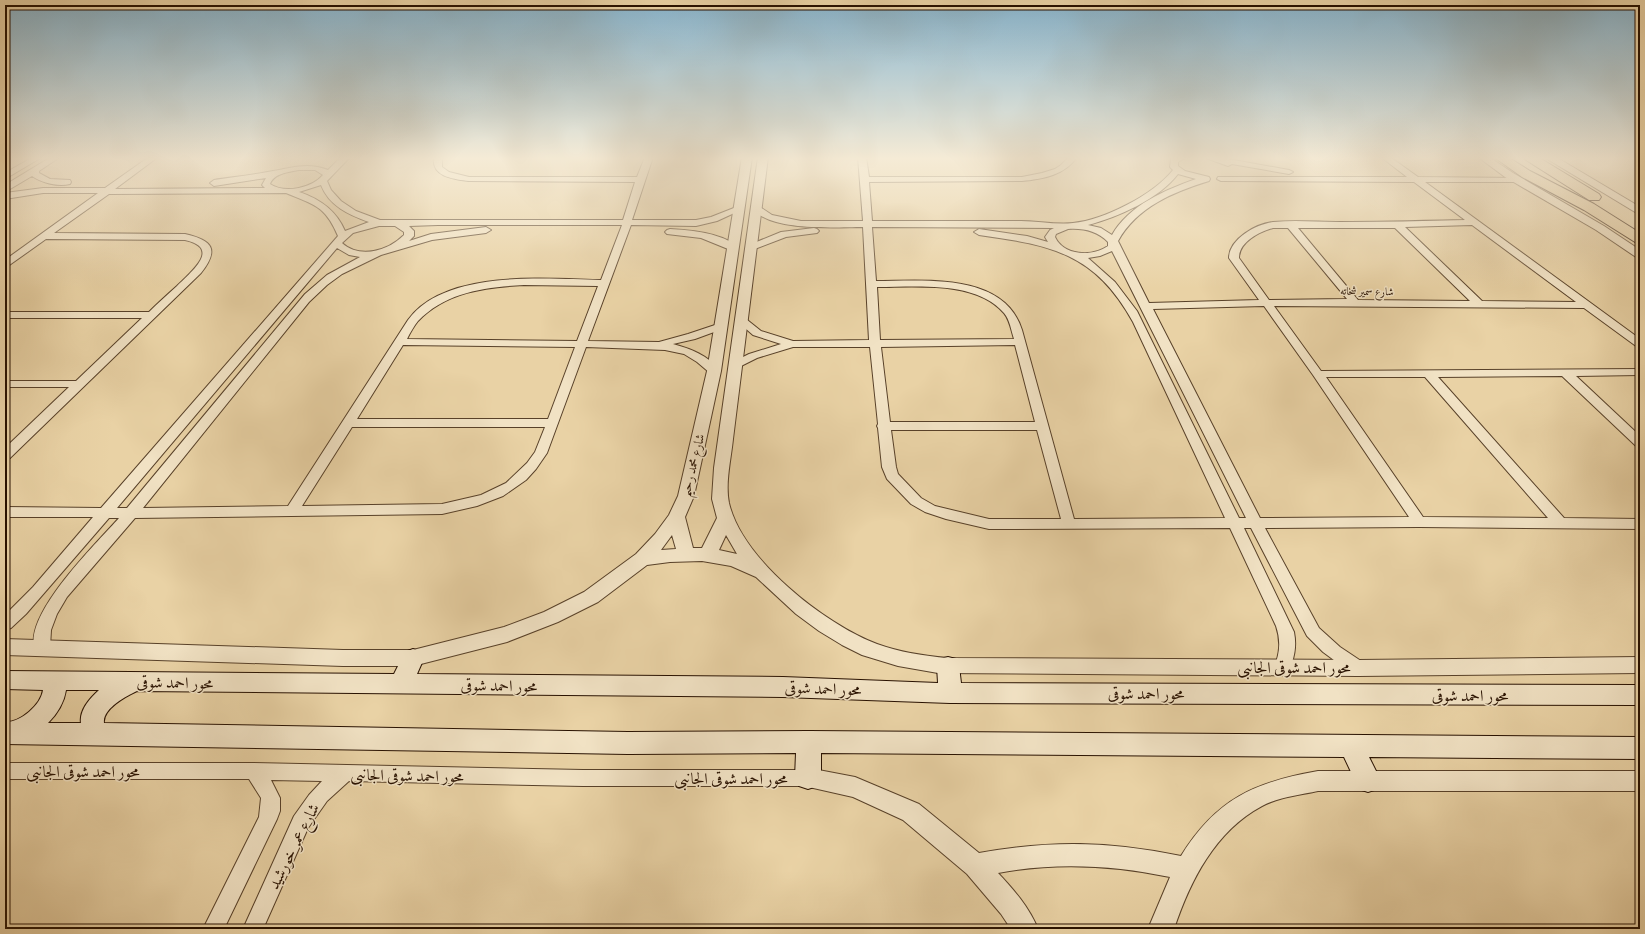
<svg xmlns="http://www.w3.org/2000/svg" width="1645" height="934" viewBox="0 0 1645 934" font-family="'EB Garamond',Amiri,serif">
<style>
.lines{fill:none;stroke-linecap:round;stroke-linejoin:round}
.minor-casing{stroke:#584129;stroke-width:2}
.tertiary-casing{stroke:#584129;stroke-width:2}
.secondary-casing{stroke:#281100;stroke-width:2}
.primary-casing{stroke:#281100;stroke-width:2}
.minor{fill:#f1e2c4;fill-rule:evenodd}
.tertiary{fill:#f1e2c4;fill-rule:evenodd}
.secondary{fill:#f1e2c4;fill-rule:evenodd}
.primary{fill:#e9d2a5;fill-rule:evenodd}
.labels{text-anchor:middle;stroke-width:3;stroke-linejoin:round;paint-order:stroke}
.far-street-label{font-size:11px;fill:#281100;stroke:#f1e2c4}
.street-label{font-size:13px;fill:#281100;stroke:#f1e2c4}
.near-street-label{font-size:16px;fill:#281100;stroke:#f1e2c4}
</style>
<rect width="100%" height="100%" fill="#e9d2a5"/>
<filter id="stains"><feTurbulence type="fractalNoise" baseFrequency=".005" numOctaves="4"/><feColorMatrix values="0 0 0 0 .2 0 0 0 0 .09 0 0 0 0 .02 0 0 0 .5 -.17"/></filter>
<radialGradient id="worn" r=".72"><stop offset=".6" stop-color="#630" stop-opacity="0"/><stop offset="1" stop-color="#630" stop-opacity=".3"/></radialGradient>
<g class="lines">
<g class="minor-casing">
<g id="minor">
<path d="M 33,157 L 42,157 L 5,179 L 5,173 Z"/>
<path d="M 51,157 L 60,157 L 39,171 L 39,173 L 50,179 L 70,180 L 71,182 L 70,184 C 58,187 42,183 32,176 L 5,192 L 5,185 Z"/>
<path d="M 149,157 L 158,157 L 115,189 L 265,188 L 262,185 L 266,178 L 214,186 L 210,183 L 214,180 C 234,177 253,175 273,171 C 292,168 308,162 328,170 L 341,157 L 350,157 L 327,181 L 331,190 L 341,201 L 356,211 L 380,220 L 623,220 L 635,182 L 469,181 C 454,179 431,177 434,157 L 442,157 L 442,167 L 449,172 L 469,177 L 637,177 L 645,157 L 653,157 L 632,220 L 696,220 L 711,217 L 739,206 L 743,209 L 717,221 L 696,226 L 631,225 L 588,341 L 659,342 L 688,334 L 721,323 L 725,324 L 726,326 L 725,328 L 695,339 L 673,344 C 691,349 708,355 720,371 L 718,373 L 710,373 L 697,362 L 684,354 L 665,350 L 586,347 L 547,453 L 536,469 L 526,480 L 503,496 L 477,506 L 442,514 L 135,518 L 67,597 L 57,614 L 51,630 L 50,647 L 48,652 L 42,653 L 36,652 C 19,618 98,542 119,518 L 109,518 L 26,614 L 11,628 L 5,630 L 5,615 L 33,587 L 93,517 L 5,517 L 5,507 L 101,508 L 338,236 C 325,205 314,205 286,193 L 109,194 L 54,233 L 185,234 C 212,240 220,249 201,273 L 10,458 L 5,459 L 5,448 L 69,387 L 5,387 L 5,381 L 76,381 L 142,318 L 5,318 L 5,312 L 149,312 C 158,303 168,294 177,286 C 191,272 222,248 185,240 L 46,239 L 8,266 L 5,267 L 5,260 L 98,193 L 43,193 L 5,199 L 5,193 L 43,188 L 105,188 ZM 299,170 L 315,170 L 323,175 C 312,188 285,194 270,184 C 274,173 289,172 299,170 ZM 321,185 C 329,206 349,215 369,222 L 345,231 C 336,210 320,199 299,192 ZM 438,225 L 622,225 L 601,280 C 546,279 445,269 408,320 L 288,506 L 143,508 L 309,302 L 327,285 L 342,274 L 381,255 L 432,240 L 486,233 L 491,230 L 486,227 L 431,234 L 409,241 L 414,236 L 414,231 L 409,226 ZM 379,226 L 395,226 L 404,232 L 404,235 C 388,251 360,259 342,243 L 353,233 ZM 337,248 L 349,255 L 360,257 L 327,275 L 305,294 L 127,508 L 117,508 ZM 524,285 L 598,286 L 577,341 L 407,339 C 410,333 414,326 418,321 C 446,292 485,287 524,285 ZM 403,345 L 575,347 L 548,419 L 357,419 ZM 352,427 L 545,427 L 535,452 L 527,463 L 506,483 L 481,495 L 442,504 L 302,506 Z"/>
<path d="M 858,157 L 866,157 L 869,177 L 1022,177 L 1042,173 L 1055,169 L 1061,165 L 1069,157 L 1077,157 C 1065,175 1043,179 1022,181 L 869,182 L 872,221 C 922,221 971,221 1021,221 C 1038,221 1056,225 1073,223 C 1104,220 1153,195 1173,170 L 1170,167 L 1171,159 L 1177,157 L 1187,157 L 1178,162 L 1178,166 L 1185,171 L 1209,177 L 1210,179 L 1209,181 C 1173,192 1137,207 1118,241 L 1149,303 L 1259,300 L 1229,258 C 1229,239 1256,224 1273,222 C 1295,220 1318,222 1340,222 C 1382,222 1423,221 1465,220 L 1414,182 L 1221,181 L 1217,179 L 1218,177 L 1407,177 L 1381,157 L 1390,157 L 1418,177 L 1521,178 L 1522,180 L 1521,182 L 1425,182 L 1640,339 L 1640,347 L 1636,346 L 1584,308 L 1274,306 L 1321,371 L 1640,369 L 1640,375 L 1576,376 L 1640,436 L 1640,447 L 1636,446 L 1562,376 L 1438,377 L 1564,518 L 1640,519 L 1640,529 L 1419,527 L 1265,528 L 1319,628 L 1340,647 L 1364,663 L 1366,668 L 1364,673 L 1358,675 L 1346,669 L 1323,652 L 1307,636 L 1251,528 L 1244,528 L 1294,632 C 1297,647 1294,659 1288,673 L 1282,675 L 1276,673 L 1274,668 C 1280,653 1281,641 1276,626 L 1230,528 L 989,529 L 946,519 L 925,512 L 911,504 L 887,479 L 882,467 L 878,428 L 877,426 L 878,424 L 870,347 L 793,347 L 757,358 L 739,367 L 731,367 L 729,365 L 731,363 L 749,354 L 781,344 L 753,335 L 737,321 L 742,318 L 746,319 L 761,331 L 793,341 L 869,340 L 863,227 C 835,227 772,232 753,209 L 754,207 L 760,207 L 772,215 L 801,221 L 863,221 ZM 1178,174 L 1196,179 C 1165,190 1129,205 1112,235 L 1101,228 L 1088,225 C 1118,217 1159,199 1178,174 ZM 1472,225 L 1576,302 L 1482,301 L 1405,227 ZM 872,227 L 1054,228 L 1050,230 L 1045,237 L 1048,242 L 1027,236 L 979,229 L 974,232 L 979,235 C 1051,245 1095,253 1133,322 L 1225,518 L 1074,519 L 1022,330 C 1004,272 924,281 876,281 ZM 1273,228 L 1288,228 L 1347,299 L 1269,300 L 1239,258 C 1239,242 1259,232 1273,228 ZM 1298,228 L 1395,228 L 1470,301 L 1358,300 ZM 1068,229 C 1084,228 1097,231 1108,242 L 1108,246 C 1092,257 1064,256 1055,237 L 1056,234 ZM 1112,251 L 1246,518 L 1239,518 L 1137,311 L 1115,282 L 1088,258 L 1100,256 ZM 877,287 C 915,287 976,280 1004,313 C 1010,320 1011,330 1014,339 L 880,340 ZM 1264,306 L 1313,375 L 1409,517 L 1260,518 L 1153,309 ZM 1015,345 L 1035,422 L 890,422 L 881,347 ZM 1326,377 L 1425,377 L 1548,518 L 1423,517 ZM 891,430 L 1037,430 L 1061,519 L 989,519 L 935,506 L 921,498 L 898,474 L 896,467 Z"/>
<path d="M 1203,157 L 1217,157 L 1289,170 L 1293,172 L 1289,174 L 1232,164 L 1228,166 Z"/>
<path d="M 814,228 L 817,229 L 819,231 L 817,233 L 786,237 L 752,250 L 747,247 L 749,245 L 781,232 Z"/>
<path d="M 670,229 C 689,230 725,233 738,248 L 733,251 L 701,238 L 667,234 L 665,232 L 667,230 Z"/>
<path d="M 5,763 L 253,763 L 583,770 L 808,770 L 814,772 L 817,778 L 814,784 L 808,786 L 583,786 L 349,781 L 327,801 L 308,828 L 263,929 L 243,929 L 294,816 L 309,795 L 322,781 L 271,780 L 280,798 L 280,811 L 277,819 L 224,929 L 203,929 L 259,817 L 261,798 L 249,779 L 5,779 Z"/>
</g>
</g>
<g class="tertiary-casing">
<g id="tertiary">
<path d="M 742,157 L 752,157 L 721,371 L 694,496 L 685,517 L 693,548 L 702,548 L 717,518 L 712,499 L 714,468 L 758,157 L 768,157 L 733,439 C 731,459 725,483 729,503 C 742,559 824,624 877,644 C 899,652 924,656 948,658 L 1358,660 L 1640,657 L 1640,673 L 1358,676 L 938,673 L 898,666 L 862,655 L 842,645 L 819,631 L 796,614 L 756,577 L 731,566 L 702,561 L 670,562 L 647,565 L 598,602 L 558,622 L 507,642 L 413,666 L 343,666 L 5,655 L 5,639 L 343,650 L 413,650 L 504,627 L 544,612 L 584,592 L 636,554 L 655,534 L 669,515 L 678,496 L 707,371 ZM 672,535 L 676,549 L 661,550 ZM 726,535 L 737,554 L 719,550 Z"/>
<path d="M 1478,157 L 1489,157 L 1513,173 L 1604,226 L 1640,250 L 1640,259 L 1636,257 L 1596,230 L 1505,177 Z"/>
<path d="M 1544,157 L 1556,157 L 1640,207 L 1640,215 Z"/>
<path d="M 808,768 L 855,777 L 919,804 L 979,853 C 1051,840 1109,841 1181,856 C 1216,799 1255,782 1318,771 L 1640,771 L 1640,791 L 1318,791 C 1300,795 1279,797 1262,806 C 1215,831 1190,881 1174,929 L 1148,929 L 1170,877 C 1113,865 1055,862 998,873 C 1014,890 1029,907 1038,929 L 1011,929 L 1001,914 L 967,874 L 903,820 L 853,797 L 800,785 L 797,778 L 800,771 Z"/>
</g>
</g>
<g class="secondary-casing">
<path id="secondary" d="M 413,649 L 421,652 L 424,658 L 417,674 L 783,677 L 938,683 L 937,666 L 940,659 L 948,657 L 956,659 L 959,666 L 961,683 L 1640,685 L 1640,705 L 950,703 L 783,697 L 137,691 C 126,696 102,709 104,723 L 628,732 L 809,731 L 1640,737 L 1640,759 L 1369,757 L 1381,781 L 1377,789 L 1368,792 L 1359,789 L 1344,757 L 821,753 L 821,778 L 817,786 L 808,789 L 799,786 L 795,778 L 796,753 L 628,754 L 5,744 L 5,722 C 20,723 41,705 43,690 L 5,689 L 5,671 L 394,674 L 405,652 ZM 66,690 L 99,690 C 90,698 79,711 81,723 L 48,723 C 57,714 64,703 66,690 Z"/>
</g>
<g class="primary-casing">
<g id="primary">
<path d="M 1494,157 L 1508,157 L 1530,171 L 1594,204 L 1640,233 L 1640,243 L 1635,242 L 1584,210 L 1522,177 Z"/>
<path d="M 1524,157 L 1538,157 L 1599,194 L 1601,197 L 1599,200 L 1589,200 L 1526,160 Z"/>
</g>
</g>
<use href="#minor" class="minor"/>
<use href="#tertiary" class="tertiary"/>
<use href="#secondary" class="secondary"/>
<use href="#primary" class="primary"/>
</g>
<linearGradient id="sky" x2="0" y2="1"><stop stop-color="#87b5cf"/><stop offset="0.55" stop-color="#f5ebd6"/><stop offset="1" stop-color="#f5ebd6" stop-opacity="0"/></linearGradient>
<rect width="1645" height="288" fill="url(#sky)"/>
<g class="labels">
<g class="far-street-label">
<text transform="translate(1367 291) rotate(1)" y="4">شارع سمير شحاته</text>
</g>
<g class="street-label">
<text transform="translate(692 465) rotate(-76)" y="5">شارع محمد رحيم</text>
</g>
<g class="near-street-label">
<text x="1294" y="673">محور احمد شوقى الجانبى</text>
<text transform="translate(175 682) rotate(1)" y="6">محور احمد شوقى</text>
<text transform="translate(499 685) rotate(1)" y="6">محور احمد شوقى</text>
<text transform="translate(823 688) rotate(2)" y="6">محور احمد شوقى</text>
<text x="1146" y="699">محور احمد شوقى</text>
<text x="1470" y="701">محور احمد شوقى</text>
<text x="83" y="777">محور احمد شوقى الجانبى</text>
<text transform="translate(407 775) rotate(1)" y="6">محور احمد شوقى الجانبى</text>
<text x="731" y="784">محور احمد شوقى الجانبى</text>
<text transform="translate(293 846) rotate(-63)" y="6">شارع عمر خورشيد</text>
</g>
</g>
<rect width="1645" height="934" fill="none" stroke="#e9d2a5" stroke-width="20"/>
<rect x="6" y="6" width="1633" height="922" fill="none" stroke="#281100" stroke-width="2"/>
<rect x="10" y="10" width="1625" height="914" fill="none" stroke="#281100"/>
<rect width="100%" height="100%" filter="url(#stains)"/>
<rect width="100%" height="100%" fill="url(#worn)"/>
</svg>
